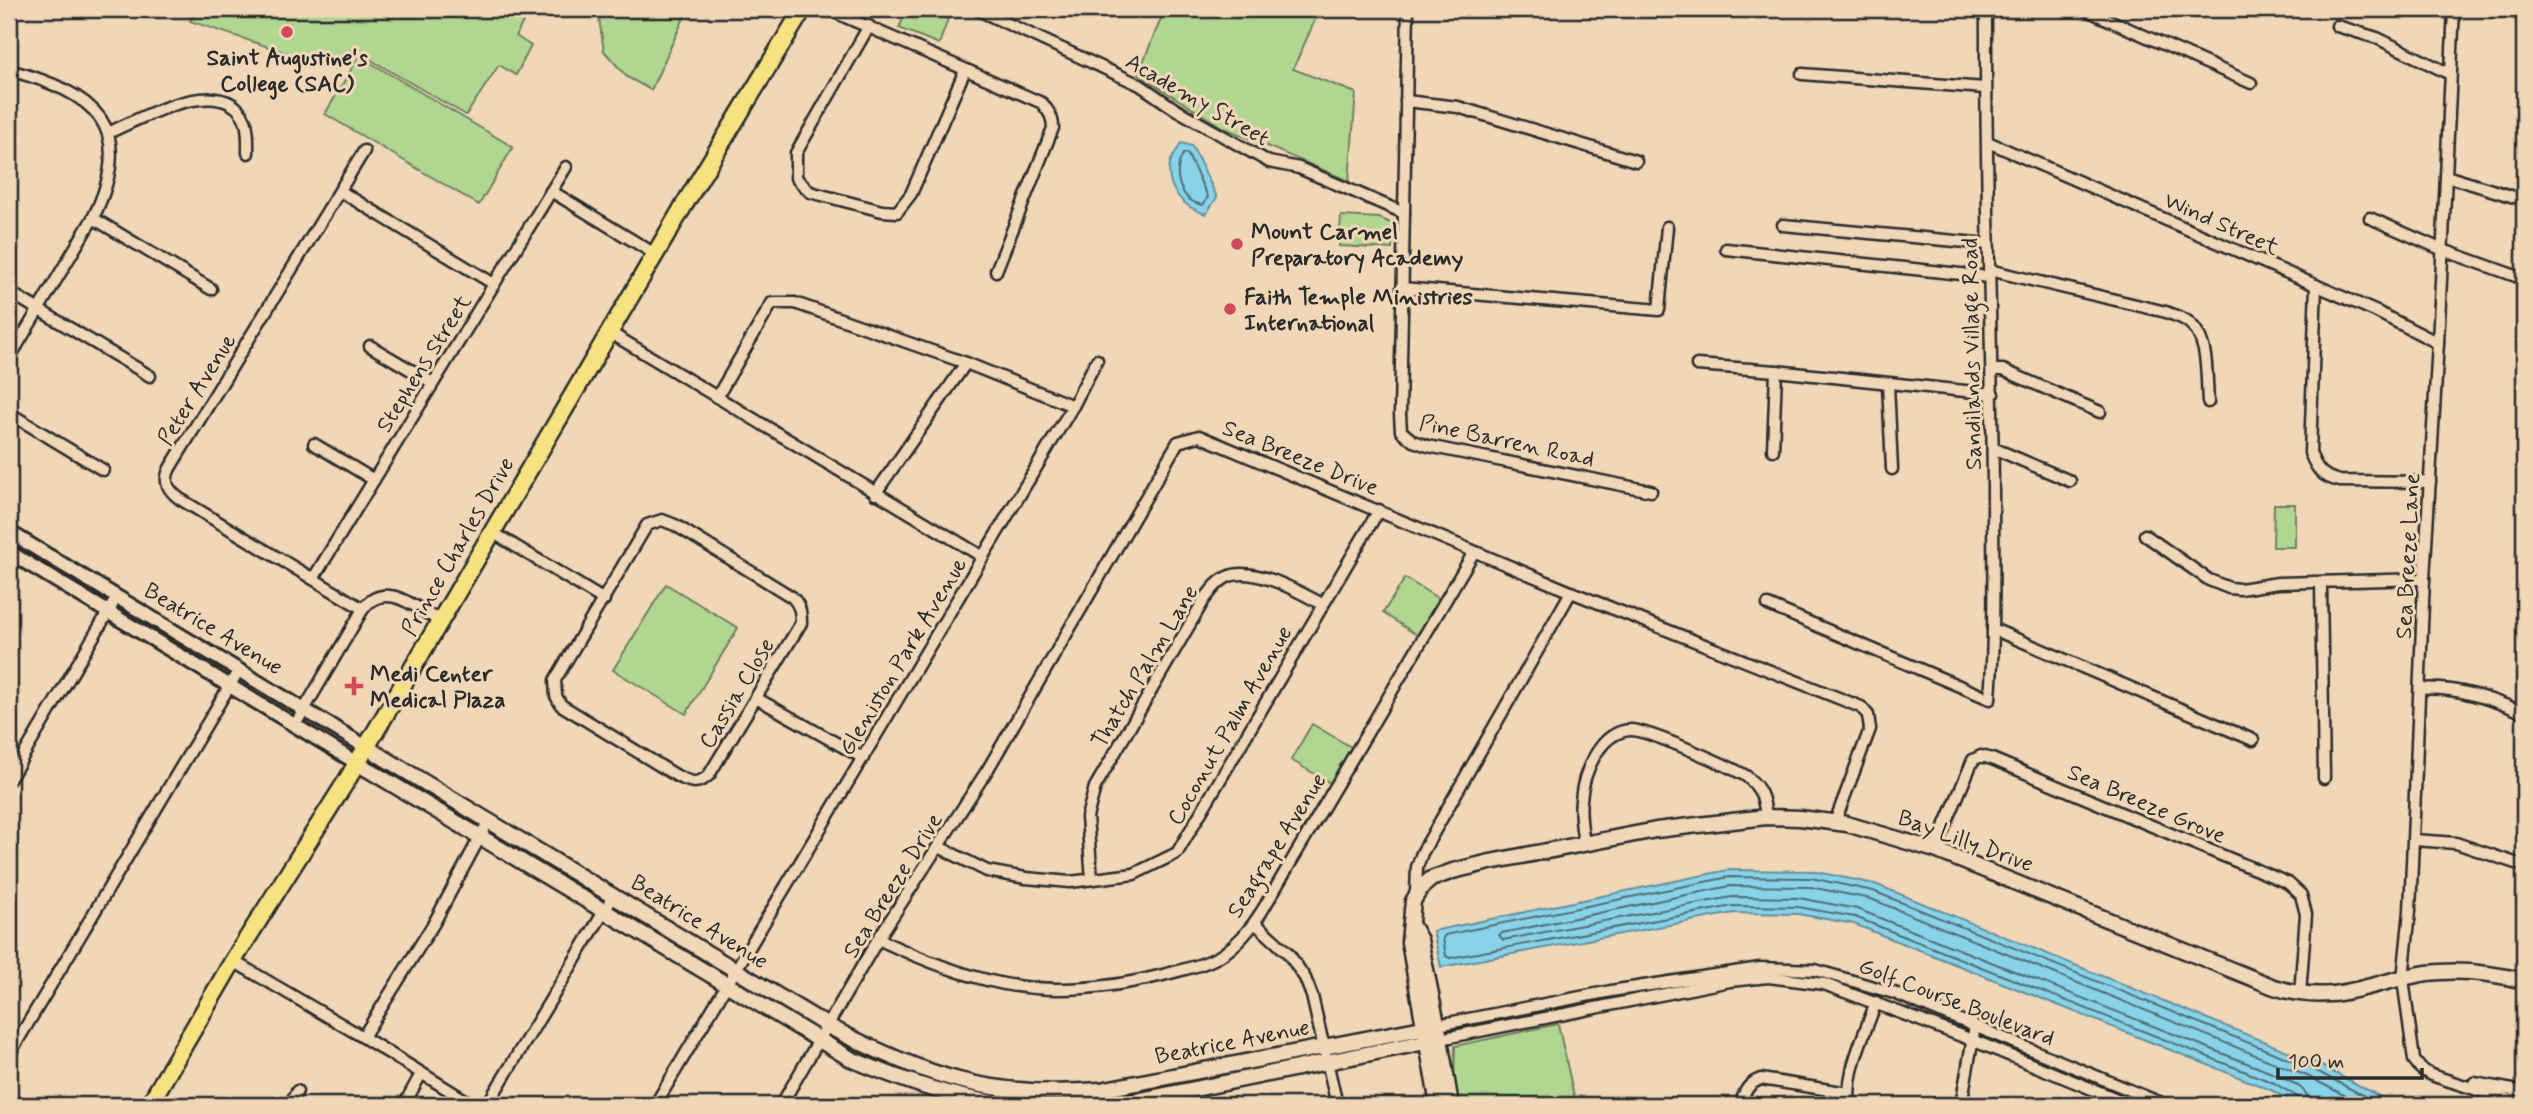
<svg xmlns="http://www.w3.org/2000/svg" width="2533" height="1114" viewBox="0 0 2533 1114" font-family="Mynerve,sans-serif">
<style>
.green{fill:#b1d691;stroke:#6e805e;stroke-width:2}
.water{fill:#89d3e9;stroke:#63909d;stroke-width:2}
.lines{fill:none;stroke-linecap:round;stroke-linejoin:round}
.shore{stroke:#516e77;stroke-width:2}
.minor-casing{stroke:#2b2b2b;stroke-width:15}
.tertiary-casing{stroke:#2b2b2b;stroke-width:18}
.secondary-casing{stroke:#2b2b2b;stroke-width:19}
.trunk-casing{stroke:#2b2b2b;stroke-width:21}
.minor{stroke:#f0d7b7;stroke-width:10}
.tertiary{stroke:#f0d7b7;stroke-width:12}
.secondary{stroke:#f0d7b7;stroke-width:14}
.trunk{stroke:#f7e281;stroke-width:16}
.poi-dot{fill:#d1495b;stroke:#f0d7b7;stroke-width:2.5}
.labels{text-anchor:middle;stroke-width:6;stroke-linejoin:round;paint-order:stroke}
.poi-label{font-size:23px;font-weight:bold;fill:#2b2b2b;stroke:#f0d7b7;text-anchor:start}
.street-label{font-size:23px;fill:#2b2b2b;stroke:#f0d7b7}
</style>
<rect width="100%" height="100%" fill="#f0d7b7"/>
<filter id="ink" filterUnits="userSpaceOnUse"><feTurbulence type="fractalNoise" baseFrequency=".0143" numOctaves="2"/><feDisplacementMap in="SourceGraphic" scale="14" xChannelSelector="R" yChannelSelector="G"/><feConvolveMatrix kernelMatrix="1 2 1 2 8 2 1 2 1" color-interpolation-filters="sRGB"/></filter>
<g filter="url(#ink)">
<g class="green">
<path d="M 195,9 L 529,9 L 516,36 L 531,46 L 516,75 L 499,65 L 466,115 L 352,49 L 335,69 L 190,21 Z"/>
<path d="M 592,9 L 681,9 L 687,11 L 651,90 L 627,77 L 604,51 L 598,12 Z"/>
<path d="M 907,9 L 923,9 L 948,19 L 939,44 L 899,28 Z"/>
<path d="M 1165,9 L 1320,9 L 1293,69 L 1356,93 L 1349,181 L 1222,127 L 1138,74 Z"/>
<path d="M 359,56 L 513,147 L 479,205 L 325,114 Z"/>
<path d="M 1341,216 L 1379,218 L 1393,224 L 1392,249 L 1339,246 Z"/>
<path d="M 2274,504 L 2295,504 L 2295,547 L 2273,547 Z"/>
<path d="M 1405,578 L 1439,599 L 1417,635 L 1383,613 Z"/>
<path d="M 666,584 L 738,628 L 686,714 L 613,670 Z"/>
<path d="M 1312,724 L 1351,747 L 1330,783 L 1291,760 Z"/>
<path d="M 1558,1024 L 1576,1105 L 1457,1105 L 1454,1081 L 1455,1046 Z"/>
</g>
<g class="water">
<path d="M 1181,143 L 1192,146 L 1217,197 L 1206,214 C 1184,208 1165,189 1170,163 C 1172,157 1178,149 1181,143 Z"/>
<path d="M 1728,870 L 1812,871 L 1875,884 L 2314,1062 L 2396,1105 L 2300,1105 L 2271,1090 L 1854,924 L 1798,914 L 1734,913 L 1441,967 L 1433,931 Z"/>
</g>
<g class="lines">
<g class="shore">
<path d="M 1187,153 L 1208,197 L 1203,205 C 1179,201 1172,173 1183,154 Z"/>
<path d="M 2301,1105 L 2298,1097 L 2274,1083 L 1855,917 L 1798,907 L 1733,906 L 1450,958 L 1446,956 L 1443,938 L 1445,935 L 1729,877 L 1811,878 L 1873,891 L 2311,1068 L 2381,1105"/>
<path d="M 2310,1105 C 2309,1088 2291,1082 2277,1075 L 1857,909 L 1799,898 L 1732,897 L 1503,940 L 1499,935 L 1502,933 L 1730,886 L 1810,887 L 1871,899 L 2307,1076 L 2363,1105"/>
</g>
<g class="minor-casing">
<g id="minor">
<path d="M 827,9 L 1042,103 C 1049,112 1053,117 1053,128 L 996,271"/>
<path d="M 976,9 L 1140,85 L 1175,109 L 1269,162 L 1299,168 L 1404,213"/>
<path d="M 1408,9 L 1400,414 L 1401,431 L 1413,441 L 1428,446 L 1651,491"/>
<path d="M 2084,9 L 2251,83"/>
<path d="M 2454,9 L 2438,343 L 2424,579 L 2410,911 L 2403,979 L 2414,1060 L 2421,1069 L 2431,1075 L 2524,1105"/>
<path d="M 2507,9 L 2524,16"/>
<path d="M 869,26 L 796,153 L 796,178 L 810,192 L 882,211 L 897,212 L 911,194 L 965,70"/>
<path d="M 2337,26 L 2377,38 L 2450,74"/>
<path d="M 9,70 C 95,93 138,126 93,218 L 9,359"/>
<path d="M 1802,74 L 1985,88"/>
<path d="M 1406,101 L 1458,107 L 1636,161"/>
<path d="M 108,133 C 140,119 224,71 245,120 C 249,130 248,142 248,153"/>
<path d="M 1988,142 L 2377,312 L 2438,343"/>
<path d="M 2446,176 L 2524,200"/>
<path d="M 340,191 L 494,284"/>
<path d="M 551,191 L 655,254"/>
<path d="M 93,218 L 211,289"/>
<path d="M 2370,218 L 2443,250 L 2524,279"/>
<path d="M 1783,225 L 1988,244"/>
<path d="M 1726,249 L 1989,277"/>
<path d="M 1989,270 L 2166,312 C 2173,315 2181,317 2187,321 C 2210,337 2206,377 2208,402"/>
<path d="M 2316,285 L 2310,453 C 2317,470 2322,477 2340,481 L 2430,482"/>
<path d="M 1402,288 L 1659,310 L 1667,227"/>
<path d="M 9,292 L 150,376"/>
<path d="M 609,332 L 983,557"/>
<path d="M 370,346 L 433,383"/>
<path d="M 1697,365 L 1776,371 L 1993,394"/>
<path d="M 1992,370 L 2003,370 L 2100,412"/>
<path d="M 1888,384 L 1892,469"/>
<path d="M 717,397 L 772,303 L 795,303 L 966,363 L 1073,406"/>
<path d="M 9,413 L 103,470"/>
<path d="M 314,444 L 374,480"/>
<path d="M 1993,448 L 2070,481"/>
<path d="M 1773,450 L 1776,371"/>
<path d="M 875,494 L 966,363"/>
<path d="M 662,520 L 675,525 L 792,597 C 800,605 801,612 801,623 L 709,775 C 698,786 689,782 677,776 L 561,705 L 556,696 L 555,680 L 647,525 Z"/>
<path d="M 492,532 L 604,600"/>
<path d="M 2145,535 L 2209,580 L 2229,588 L 2240,589 L 2278,583 L 2424,579"/>
<path d="M 313,579 L 566,167"/>
<path d="M 2321,584 L 2324,778"/>
<path d="M 1768,605 L 1990,699 C 1995,630 1993,561 1993,492 C 1992,331 1985,170 1986,9"/>
<path d="M 363,609 L 180,499 C 168,490 163,482 170,468 L 364,151"/>
<path d="M 1993,629 L 2253,740"/>
<path d="M 2420,689 C 2455,686 2492,699 2524,713"/>
<path d="M 756,698 L 863,758"/>
<path d="M 295,725 L 363,609 C 385,579 416,608 440,621"/>
<path d="M 9,780 L 117,597"/>
<path d="M 2414,840 L 2456,843 L 2524,866"/>
<path d="M 1584,843 C 1582,829 1579,815 1581,800 C 1583,774 1599,732 1630,730 C 1646,729 1729,766 1746,776 C 1761,788 1764,798 1766,817"/>
<path d="M 939,847 L 987,871 L 1026,878 L 1070,882 L 1134,874 L 1177,853 L 1379,510"/>
<path d="M 1935,850 L 1973,760 L 1981,756 L 1992,759 L 2288,883 L 2301,895 L 2306,914 L 2300,994"/>
<path d="M 1092,879 L 1087,817 L 1095,787 L 1204,600 C 1211,591 1217,582 1227,577 C 1253,565 1299,592 1322,604"/>
<path d="M 1416,893 L 1417,867 L 1422,853 L 1571,592"/>
<path d="M 1255,923 L 1288,953 L 1305,978 L 1312,996 L 1337,1105"/>
<path d="M 878,939 C 918,958 960,975 1004,984 C 1062,995 1121,987 1178,971 C 1193,967 1209,963 1223,954 C 1239,943 1252,927 1262,911 L 1474,552"/>
<path d="M 233,961 L 363,1037 L 473,1105"/>
<path d="M 1438,1025 L 1611,991 L 1760,968 L 1815,970 L 1894,993 L 2166,1105"/>
<path d="M 363,1037 L 434,923 L 489,820"/>
<path d="M 1440,1039 L 1730,981 L 1768,977 L 1824,984 L 1972,1040 L 2131,1105"/>
<path d="M 9,1055 L 239,670"/>
<path d="M 2474,1083 L 2524,1092"/>
<path d="M 290,1105 L 297,1091"/>
<path d="M 404,1105 L 421,1074"/>
<path d="M 487,1105 L 614,895"/>
<path d="M 655,1105 L 1073,406 L 1097,360"/>
<path d="M 781,1105 L 878,939 L 988,769 L 1178,442 L 1199,436 L 1571,592 L 1861,707 L 1868,715 L 1870,729 L 1835,822"/>
<path d="M 1741,1105 C 1743,1093 1748,1083 1761,1079 L 1848,1093"/>
<path d="M 1850,1105 C 1845,1072 1865,1034 1876,1002"/>
<path d="M 1961,1105 L 1975,1026"/>
</g>
</g>
<g class="tertiary-casing">
<g id="tertiary">
<path d="M 9,532 L 366,747"/>
<path d="M 9,552 L 357,763"/>
</g>
</g>
<g class="secondary-casing">
<g id="secondary">
<path d="M 366,747 L 828,1026 C 924,1076 991,1099 1100,1090 L 1438,1025"/>
<path d="M 357,763 L 851,1059 C 902,1080 951,1098 1006,1105"/>
<path d="M 1412,926 L 1420,940 L 1440,1039 L 1451,1105"/>
<path d="M 1116,1105 L 1440,1039"/>
<path d="M 1438,1105 L 1409,942 L 1413,901 L 1421,888 L 1431,879 L 1453,871 L 1490,862 L 1656,830 L 1766,817 L 1800,818 L 1847,824 L 1935,850 L 2274,987 C 2336,1007 2368,982 2427,973 C 2460,969 2493,973 2524,981"/>
</g>
</g>
<g class="trunk-casing">
<path id="trunk" d="M 149,1105 L 233,961 L 347,780 L 687,200 L 803,9"/>
</g>
<use href="#minor" class="minor"/>
<use href="#tertiary" class="tertiary"/>
<use href="#secondary" class="secondary"/>
<use href="#trunk" class="trunk"/>
</g>
</g>
<g class="poi-dot">
<circle cx="287" cy="32" r="7"/>
<circle cx="1237" cy="244" r="7"/>
<circle cx="1230" cy="309" r="7"/>
<path d="M350.5 675.5h7v7h7v7h-7v7h-7v-7h-7v-7h7z"/>
</g>
<g class="labels">
<g class="poi-label">
<text x="287" y="65" text-anchor="middle">Saint Augustine's<tspan x="287" dy="26">College (SAC)</tspan></text>
<text x="1251" y="239">Mount Carmel<tspan x="1251" dy="26">Preparatory Academy</tspan></text>
<text x="1244" y="304">Faith Temple Ministries<tspan x="1244" dy="26">International</tspan></text>
<text x="370" y="681">Medi Center<tspan x="370" dy="26">Medical Plaza</tspan></text>
</g>
<g class="street-label">
<text transform="translate(1198 99) rotate(30)" y="8">Academy Street</text>
<text transform="translate(2222 223) rotate(24)" y="8">Wind Street</text>
<text transform="translate(1971 354) rotate(-91)" y="8">Sandilands Village Road</text>
<text transform="translate(423 363) rotate(-58)" y="8">Stephens Street</text>
<text transform="translate(196 389) rotate(-58)" y="8">Peter Avenue</text>
<text transform="translate(1507 440) rotate(12)" y="8">Pine Barren Road</text>
<text transform="translate(1301 457) rotate(22)" y="8">Sea Breeze Drive</text>
<text transform="translate(457 546) rotate(-60)" y="8">Prince Charles Drive</text>
<text transform="translate(2407 556) rotate(-87)" y="8">Sea Breeze Lane</text>
<text transform="translate(214 628) rotate(31)" y="8">Beatrice Avenue</text>
<text transform="translate(902 656) rotate(-59)" y="8">Gleniston Park Avenue</text>
<text transform="translate(1144 666) rotate(-59)" y="8">Thatch Palm Lane</text>
<text transform="translate(736 693) rotate(-59)" y="8">Cassia Close</text>
<text transform="translate(1229 725) rotate(-60)" y="8">Coconut Palm Avenue</text>
<text transform="translate(2147 803) rotate(23)" y="8">Sea Breeze Grove</text>
<text transform="translate(1966 840) rotate(20)" y="8">Bay Lilly Drive</text>
<text transform="translate(1276 845) rotate(-58)" y="8">Seagrape Avenue</text>
<text transform="translate(892 885) rotate(-58)" y="8">Sea Breeze Drive</text>
<text transform="translate(700 921) rotate(32)" y="8">Beatrice Avenue</text>
<text transform="translate(1957 1001) rotate(21)" y="8">Golf Course Boulevard</text>
<text transform="translate(1232 1041) rotate(-11)" y="8">Beatrice Avenue</text>
</g>
</g>
<rect width="2533" height="1114" fill="none" stroke="#f0d7b7" stroke-width="35"/>
<rect x="18" y="18" width="2498" height="1079" fill="none" stroke="#2b2b2b" stroke-width="2.5" filter="url(#ink)"/>
<path d="M2278 1068v10h144v-10" fill="none" stroke="#2b2b2b" stroke-width="3.5"/>
<text x="2288" y="1068" font-size="21" fill="#2b2b2b" stroke="#f0d7b7" stroke-width="5" paint-order="stroke">100 m</text>
</svg>
